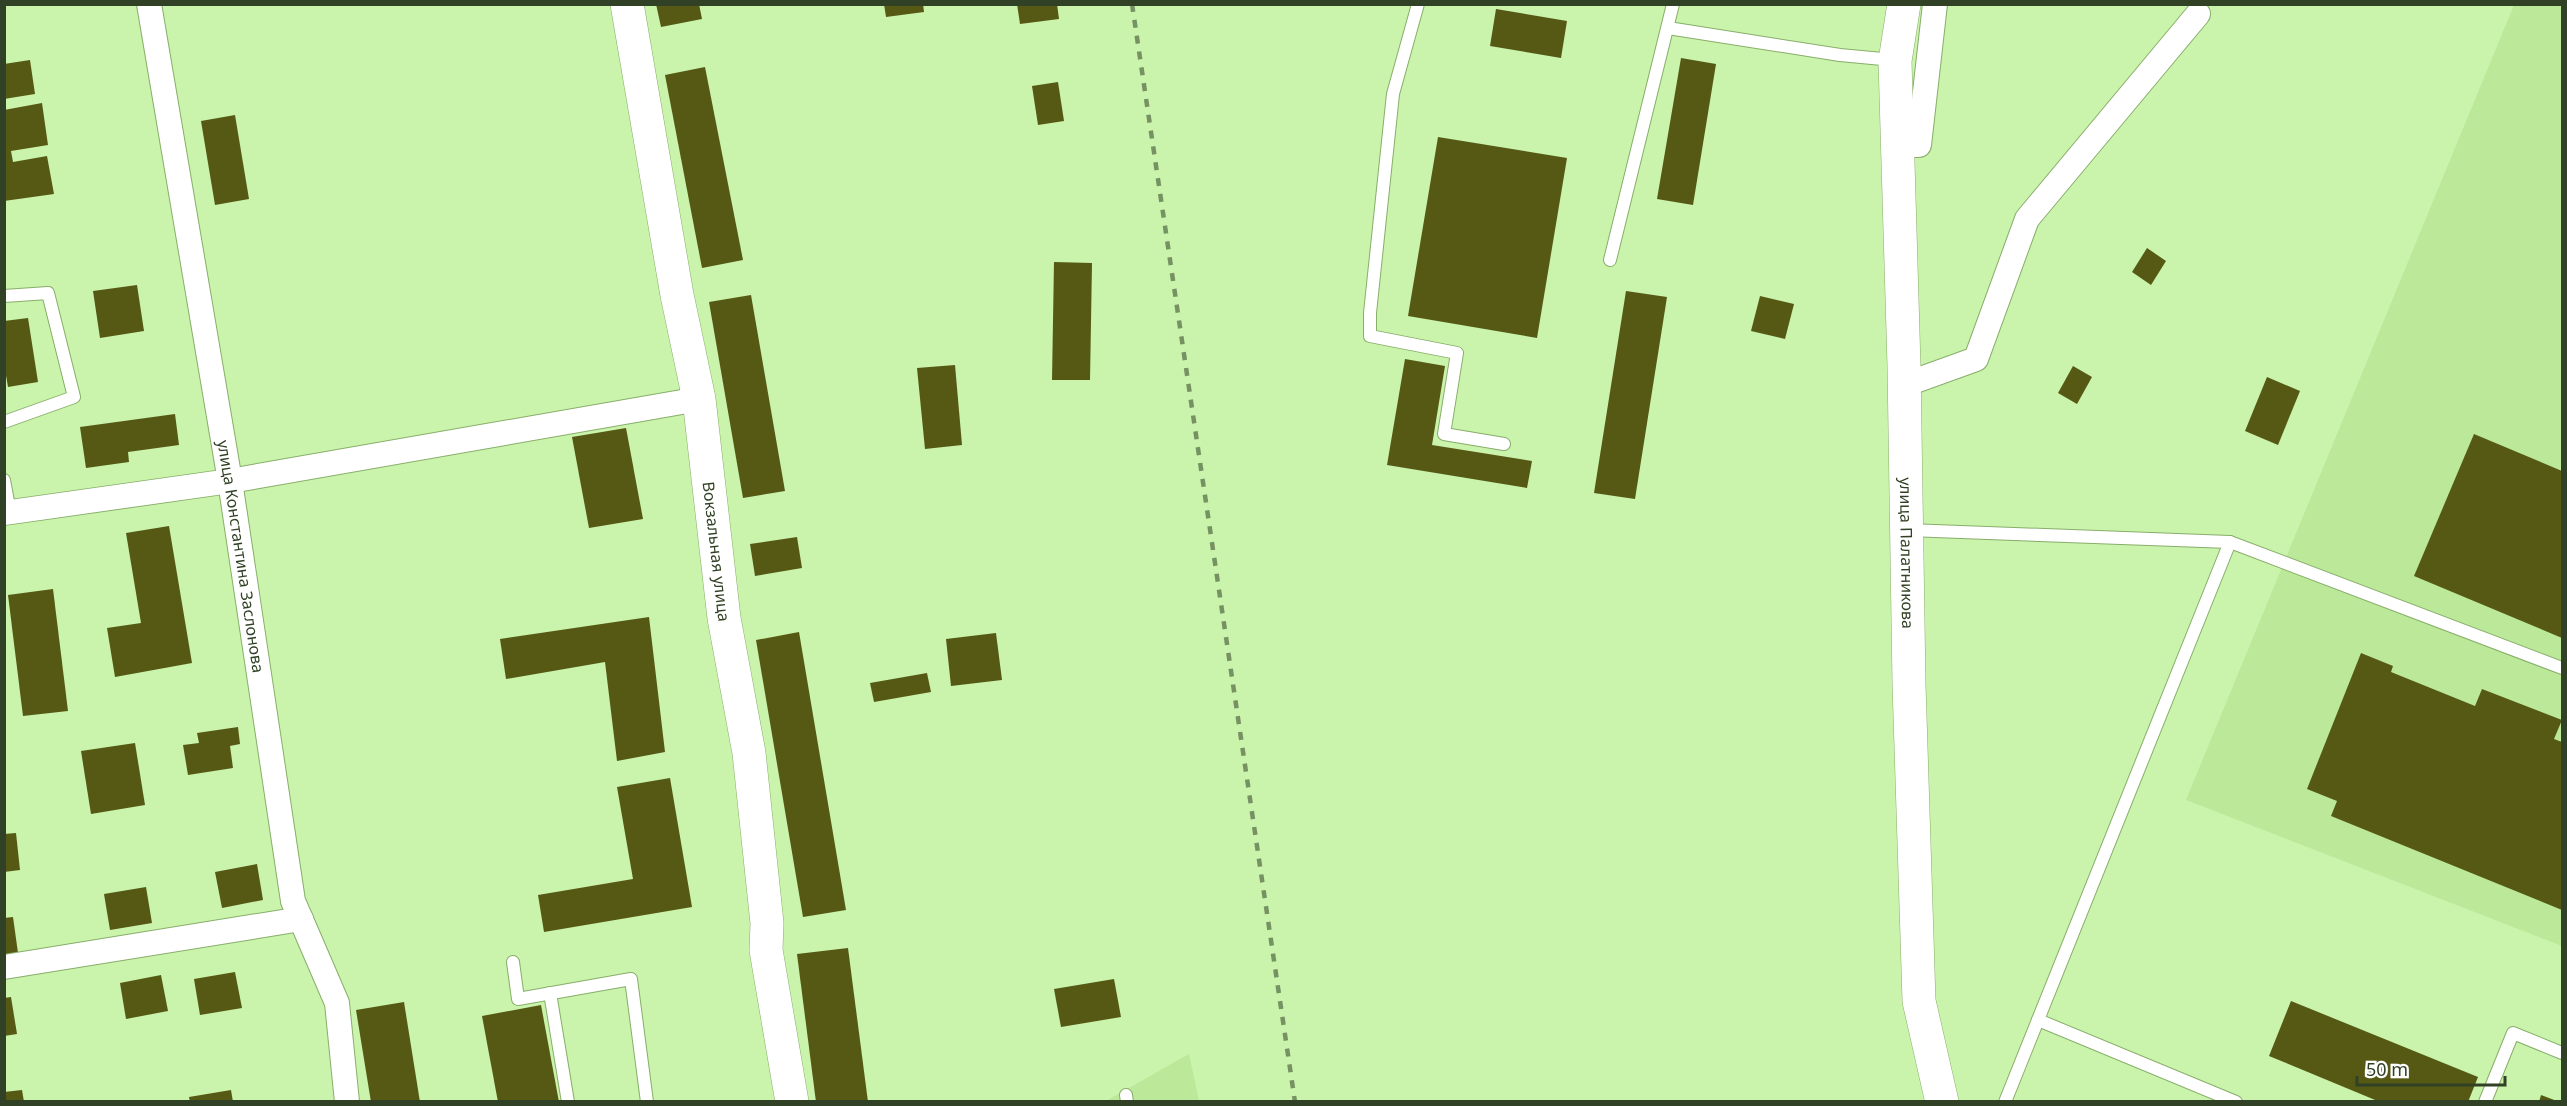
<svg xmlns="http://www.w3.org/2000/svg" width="2567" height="1106" viewBox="0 0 2567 1106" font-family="'Noto Sans',sans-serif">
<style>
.built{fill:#bce89a}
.building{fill:#555914}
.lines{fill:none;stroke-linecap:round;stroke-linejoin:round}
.lane-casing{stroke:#88ae6a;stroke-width:14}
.street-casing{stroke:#88ae6a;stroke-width:26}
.secondary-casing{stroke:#88ae6a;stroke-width:34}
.lane{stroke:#fff;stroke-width:12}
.street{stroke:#fff;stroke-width:24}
.secondary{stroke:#fff;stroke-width:33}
.rail{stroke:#769262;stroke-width:4.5;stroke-dasharray:8 8;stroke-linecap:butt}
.labels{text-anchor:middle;stroke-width:6;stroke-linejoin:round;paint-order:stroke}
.street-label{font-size:16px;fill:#314125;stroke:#fff}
</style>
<rect width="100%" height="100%" fill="#caf3ac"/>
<g class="built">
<path d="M 2514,5 L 2562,5 L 2562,946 L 2186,800 Z"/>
<path d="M 1189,1054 L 1199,1101 L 1106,1101 Z"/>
</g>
<g class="building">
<path d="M 656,4 L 699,4 L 702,19 L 661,27 Z"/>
<path d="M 884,4 L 923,4 L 924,12 L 886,17 Z"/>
<path d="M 1017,4 L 1057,4 L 1059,19 L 1020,24 Z"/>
<path d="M 1496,9 L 1567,21 L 1561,58 L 1490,46 Z"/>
<path d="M 1681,58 L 1716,64 L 1693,205 L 1657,199 Z"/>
<path d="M 30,60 L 35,94 L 4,99 L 4,64 Z"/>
<path d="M 705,67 L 743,260 L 702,268 L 665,75 Z"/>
<path d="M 1058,82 L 1064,121 L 1038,125 L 1032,86 Z"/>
<path d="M 42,103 L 48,145 L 11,151 L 13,162 L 47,156 L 54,194 L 4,201 L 4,110 Z"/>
<path d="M 235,115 L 249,199 L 215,205 L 201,121 Z"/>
<path d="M 1438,137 L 1567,158 L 1537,338 L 1408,316 Z"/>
<path d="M 2147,248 L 2166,261 L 2151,285 L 2132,272 Z"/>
<path d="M 1054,262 L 1092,263 L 1090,380 L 1052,380 Z"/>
<path d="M 137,285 L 144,331 L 100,338 L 93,291 Z"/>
<path d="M 1626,291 L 1667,297 L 1635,499 L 1594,493 Z"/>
<path d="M 751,295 L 785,491 L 743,498 L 709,302 Z"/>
<path d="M 1760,296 L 1794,304 L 1785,339 L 1751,331 Z"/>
<path d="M 28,318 L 38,382 L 8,387 L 4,364 L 4,321 Z"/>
<path d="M 1405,359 L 1445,366 L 1432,445 L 1532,461 L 1527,488 L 1387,465 Z"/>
<path d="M 955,365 L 962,445 L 925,449 L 917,368 Z"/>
<path d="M 2073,366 L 2092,377 L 2077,404 L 2058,393 Z"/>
<path d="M 2267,377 L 2300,391 L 2278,445 L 2245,431 Z"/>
<path d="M 175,414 L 179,445 L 128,452 L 129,462 L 86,468 L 80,427 Z"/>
<path d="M 626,428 L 643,519 L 589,528 L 572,437 Z"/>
<path d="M 2474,434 L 2562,471 L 2562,638 L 2414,576 Z"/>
<path d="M 169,526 L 192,663 L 115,677 L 107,628 L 141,623 L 126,533 Z"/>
<path d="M 797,537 L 802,568 L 755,576 L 750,544 Z"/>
<path d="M 53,589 L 68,711 L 23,716 L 8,595 Z"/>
<path d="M 649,617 L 665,752 L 617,761 L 605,662 L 506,679 L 500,639 Z"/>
<path d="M 799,632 L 846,910 L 803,917 L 756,640 Z"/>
<path d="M 996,633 L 1002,680 L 951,686 L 946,639 Z"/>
<path d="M 2361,653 L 2393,666 L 2391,672 L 2475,706 L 2482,689 L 2562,720 L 2554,739 L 2562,742 L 2562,910 L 2331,816 L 2337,801 L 2307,789 Z"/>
<path d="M 927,673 L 931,692 L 874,702 L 870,683 Z"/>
<path d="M 238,727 L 240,744 L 230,746 L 233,768 L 188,775 L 183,745 L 199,743 L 197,733 Z"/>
<path d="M 135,743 L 145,805 L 91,814 L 81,751 Z"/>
<path d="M 670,778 L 692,907 L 544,932 L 538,895 L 633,879 L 617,787 Z"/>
<path d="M 16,833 L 20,870 L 4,872 L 4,834 Z"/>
<path d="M 257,864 L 263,900 L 222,908 L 215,872 Z"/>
<path d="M 146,887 L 152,923 L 110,930 L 104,894 Z"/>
<path d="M 13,917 L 18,953 L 4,955 L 4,918 Z"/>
<path d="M 848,948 L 868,1102 L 816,1102 L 797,954 Z"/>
<path d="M 235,972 L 242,1008 L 200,1015 L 194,979 Z"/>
<path d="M 161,975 L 168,1011 L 126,1019 L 120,983 Z"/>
<path d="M 1114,979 L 1121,1017 L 1061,1027 L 1054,989 Z"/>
<path d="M 11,997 L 17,1034 L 4,1036 L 4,998 Z"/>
<path d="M 2291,1001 L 2478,1077 L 2468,1102 L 2380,1102 L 2269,1056 Z"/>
<path d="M 404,1002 L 420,1102 L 371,1102 L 356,1010 Z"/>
<path d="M 541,1005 L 559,1102 L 498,1102 L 482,1016 Z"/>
<path d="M 22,1090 L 24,1102 L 4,1102 L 4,1092 Z"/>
<path d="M 231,1090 L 233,1102 L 190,1102 L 189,1097 Z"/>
<path d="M 2541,1095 L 2557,1101 L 2557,1102 L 2539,1102 Z"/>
</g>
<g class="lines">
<g class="lane-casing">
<g id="lane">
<path d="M 1418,4 L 1393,94 L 1370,313 L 1370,336 L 1457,353 L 1444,434 L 1504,444"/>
<path d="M 1668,28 L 1840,55 L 1893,60"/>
<path d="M 1610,260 L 1673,4"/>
<path d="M 4,296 L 48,293 L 74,397 L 4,422"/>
<path d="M 4,480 L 10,512"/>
<path d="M 1908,530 L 2230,542 L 2562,668"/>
<path d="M 513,962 L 518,999 L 631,979 L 647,1102"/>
<path d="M 550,993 L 568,1102"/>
<path d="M 2038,1020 L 2236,1102"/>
<path d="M 1126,1095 L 1127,1102"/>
<path d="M 2005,1102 L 2230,542"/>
<path d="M 2485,1102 L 2513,1033 L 2562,1053"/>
</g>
</g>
<g class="street-casing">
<g id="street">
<path id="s1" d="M 149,4 L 230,481 L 293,901 L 337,1003 L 347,1102"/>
<path d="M 1898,145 L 1919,145 L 1935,4"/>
<path d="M 1904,385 L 1976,359 L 2027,219 L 2198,14"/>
<path d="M 4,513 L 230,481 L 699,399"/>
<path d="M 4,967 L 301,919"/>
</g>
</g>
<g class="secondary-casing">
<g id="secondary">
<path id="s2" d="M 627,4 L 677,295 L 699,399 L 724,618 L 749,753 L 767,923 L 766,950 L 792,1102"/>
<path id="s3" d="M 1904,4 L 1895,61 L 1904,366 L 1909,684 L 1919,1001 L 1942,1102"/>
</g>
</g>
<use href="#lane" class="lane"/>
<use href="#street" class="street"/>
<use href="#secondary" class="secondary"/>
<path class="rail" d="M 1132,4 L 1295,1102"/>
</g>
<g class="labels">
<g class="street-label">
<text dy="6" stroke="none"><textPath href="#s2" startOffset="555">Вокзальная улица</textPath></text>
<text dy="6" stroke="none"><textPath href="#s3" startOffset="550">улица Палатникова</textPath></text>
<text dy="6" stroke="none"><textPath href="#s1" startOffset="560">улица Константина Заслонова</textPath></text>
</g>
</g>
<rect width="2567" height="1106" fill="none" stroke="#314125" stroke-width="12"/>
<path d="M2357 1076v9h148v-9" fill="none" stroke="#314125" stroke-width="3"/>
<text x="2366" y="1076" font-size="18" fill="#314125" stroke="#ffffff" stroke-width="4.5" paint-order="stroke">50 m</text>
</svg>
